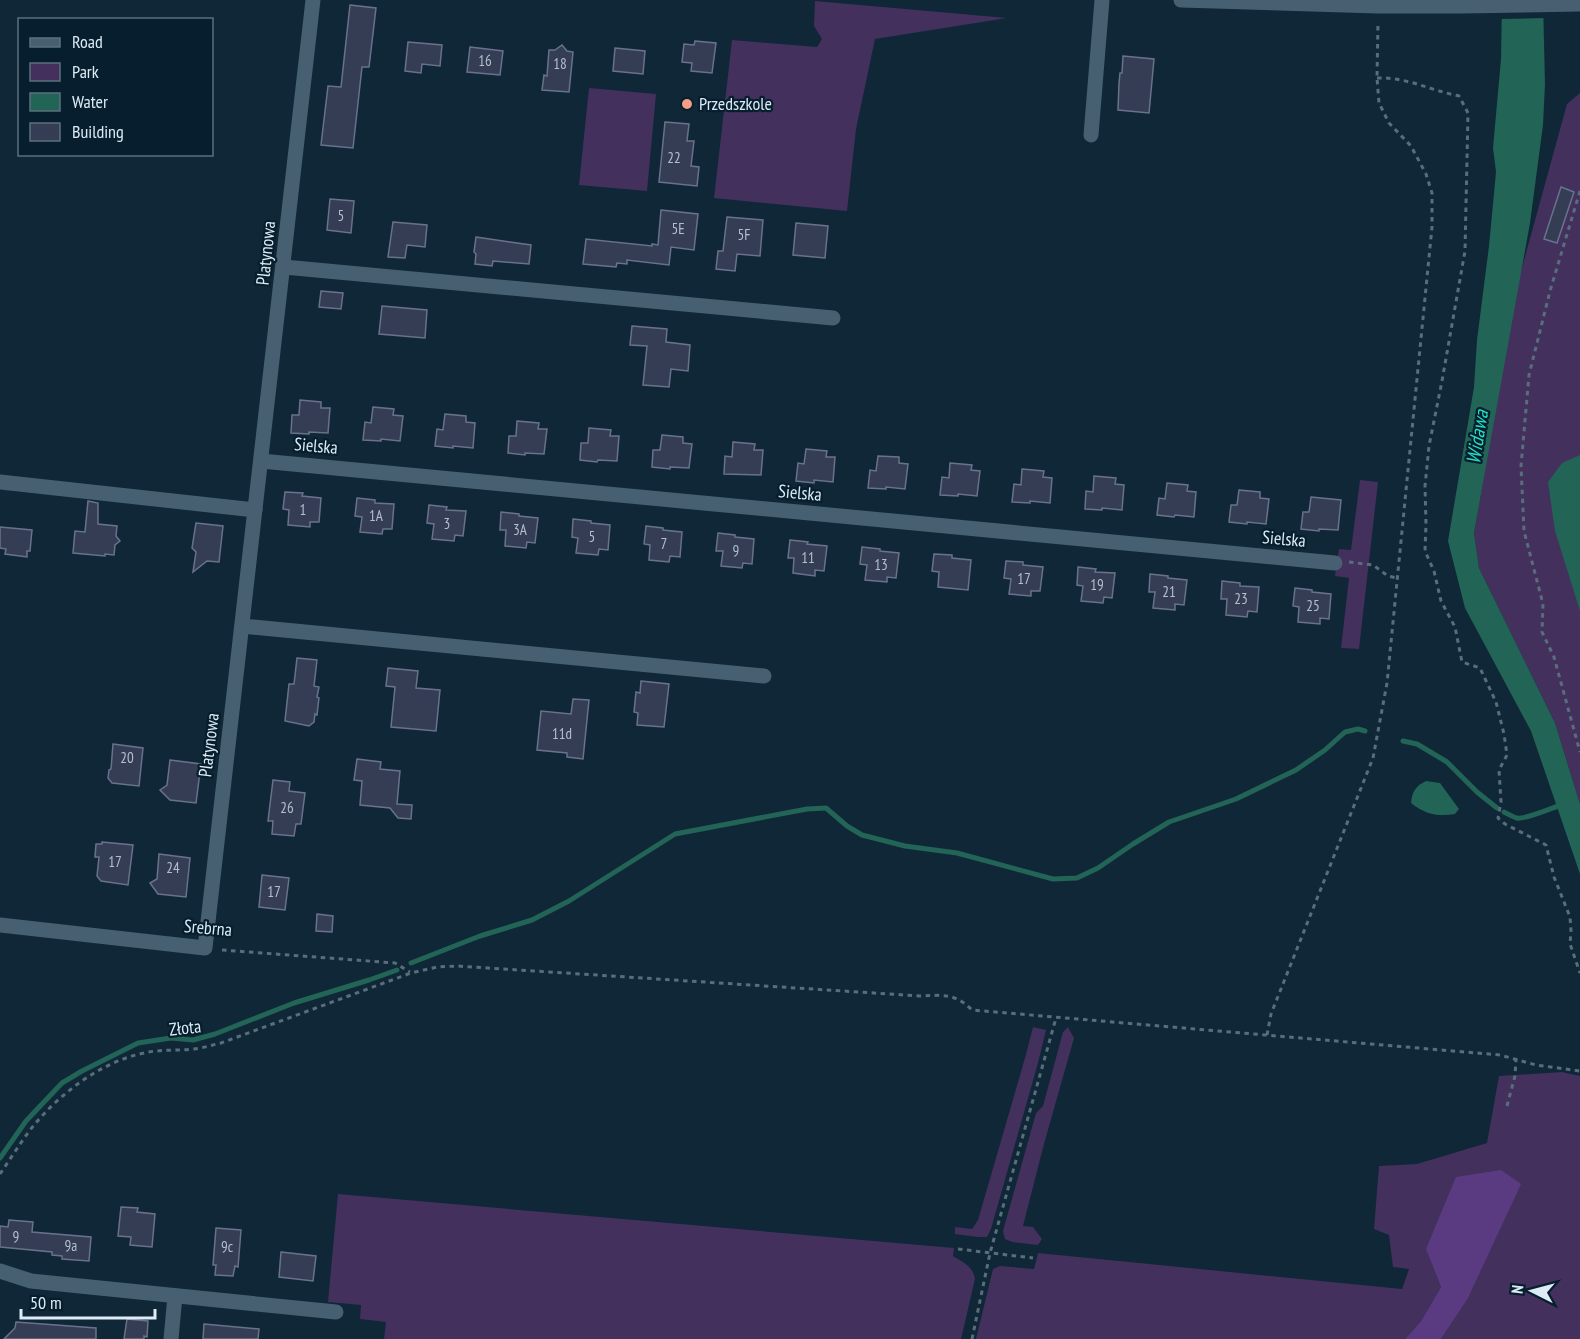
<svg xmlns="http://www.w3.org/2000/svg" width="1580" height="1339" viewBox="0 0 1580 1339" font-family="'PT Sans Narrow',sans-serif">
<style>
.green{fill:#43305d}
.forest{fill:#5a3b82}
.water{fill:#226456}
.pier{fill:#0f2737}
.lines{fill:none;stroke-linecap:round;stroke-linejoin:round}
.stream{stroke:#226456;stroke-width:5}
.building{fill:#353d54;stroke:#69728c;stroke-width:1.5}
.path{stroke:#596e7c;stroke-width:3;stroke-dasharray:4.5 4.5;stroke-linecap:butt}
.minor{stroke:#466071;stroke-width:15}
.poi-dot{fill:#f49e87;stroke:#061e2d;stroke-width:2}
.labels{text-anchor:middle;stroke-width:4.5;stroke-linejoin:round;paint-order:stroke}
.number-label{font-size:15px;fill:#b2c0cd}
.poi-label{font-size:18px;fill:#dcebf5;stroke:#061e2d;text-anchor:start}
.street-label{font-size:18px;fill:#dcebf5;stroke:#061e2d}
.water-label{font-size:20px;font-style:italic;fill:#25e1c1;stroke:#061e2d}
</style>
<rect width="100%" height="100%" fill="#0f2737"/>
<g class="green">
<path d="M 815,1 L 1007,18 L 875,39 L 856,129 L 847,211 L 714,198 L 732,40 L 817,47 L 822,39 L 814,26 Z"/>
<path d="M 589,88 L 656,94 L 647,191 L 579,185 Z"/>
<path d="M 1580,93 L 1580,804 L 1555,723 L 1479,568 L 1474,533 L 1518,282 L 1567,104 Z"/>
<path d="M 1360,480 L 1378,482 L 1359,649 L 1341,648 L 1349,578 L 1335,576 L 1339,549 L 1351,550 Z"/>
<path d="M 1033,1027 L 1046,1030 L 1038,1063 L 991,1229 L 987,1237 L 978,1237 L 955,1234 L 955,1227 L 972,1229 L 978,1220 L 1025,1058 Z"/>
<path d="M 1068,1027 L 1074,1038 L 1044,1144 L 1023,1226 L 1033,1227 L 1042,1239 L 1038,1245 L 1012,1242 L 1005,1239 L 1003,1231 L 1036,1113 L 1043,1106 L 1063,1032 Z"/>
<path d="M 1562,1072 L 1580,1076 L 1580,1339 L 1441,1339 L 1467,1300 L 1426,1248 L 1441,1287 L 1421,1321 L 1405,1339 L 976,1339 L 993,1269 L 1000,1266 L 1034,1269 L 1038,1253 L 1402,1289 L 1409,1269 L 1393,1267 L 1389,1235 L 1374,1229 L 1379,1166 L 1417,1164 L 1487,1143 L 1499,1076 Z"/>
<path d="M 338,1194 L 954,1248 L 953,1256 C 964,1263 973,1266 975,1279 L 961,1339 L 384,1339 L 386,1322 L 360,1319 L 361,1305 L 328,1302 Z"/>
</g>
<path class="forest" d="M 1501,1170 L 1521,1184 L 1467,1300 L 1441,1339 L 1405,1339 L 1421,1321 L 1441,1287 L 1426,1249 L 1456,1177 Z"/>
<g class="water">
<path d="M 1502,0 L 1543,0 L 1545,84 L 1543,125 L 1530,223 L 1474,533 L 1479,568 L 1555,723 L 1580,804 L 1580,874 L 1531,731 L 1465,608 L 1448,541 L 1474,387 L 1477,340 L 1489,246 L 1496,172 L 1493,148 L 1501,59 Z"/>
<path d="M 1580,455 L 1580,611 L 1555,531 L 1548,482 L 1562,463 Z"/>
<path d="M 1426,781 L 1440,783 L 1459,809 L 1455,814 C 1437,817 1425,814 1411,803 C 1412,791 1416,786 1426,781 Z"/>
</g>
<path class="pier" d="M 1499,0 L 1546,0 L 1546,18 L 1498,19 Z"/>
<g class="lines">
<g class="stream">
<path d="M 1403,741 L 1417,744 L 1447,762 L 1477,792 L 1497,808"/>
<path d="M 1504,812 C 1508,814 1513,817 1517,818 C 1525,820 1554,807 1564,804"/>
<path d="M 411,963 L 480,936 L 532,920 L 569,901 L 675,834 L 807,809 L 826,808 L 847,826 L 862,835 L 905,846 L 957,853 L 1053,879 L 1077,878 L 1098,868 L 1133,844 L 1169,822 L 1236,799 L 1296,770 L 1325,750 L 1345,732 L 1358,729 L 1365,731"/>
<path d="M 0,1158 L 26,1121 L 62,1083 L 82,1071 L 138,1043 L 171,1038 L 193,1040 L 215,1034 L 294,1003 L 369,980 L 397,970"/>
</g>
</g>
<g class="building">
<path d="M 350,5 L 376,8 L 369,67 L 362,67 L 353,148 L 321,145 L 328,86 L 341,87 Z"/>
<path d="M 695,41 L 716,43 L 712,73 L 691,71 L 692,63 L 682,62 L 684,44 L 694,45 Z"/>
<path d="M 408,42 L 442,45 L 440,66 L 422,64 L 421,73 L 405,71 Z"/>
<path d="M 562,45 L 567,51 L 573,52 L 569,92 L 542,90 L 544,75 L 547,76 L 549,50 L 555,50 Z"/>
<path d="M 470,47 L 503,51 L 500,75 L 467,72 Z"/>
<path d="M 615,48 L 645,51 L 643,74 L 613,71 Z"/>
<path d="M 1123,56 L 1154,59 L 1149,113 L 1118,110 L 1119,83 L 1120,73 L 1122,73 Z"/>
<path d="M 665,122 L 689,124 L 687,141 L 694,141 L 691,166 L 699,167 L 697,186 L 659,182 Z"/>
<path d="M 1561,187 L 1574,192 L 1557,243 L 1544,239 Z"/>
<path d="M 330,199 L 354,201 L 351,233 L 327,230 Z"/>
<path d="M 661,210 L 698,214 L 694,250 L 671,247 L 669,265 L 627,260 L 627,264 L 617,263 L 616,267 L 583,264 L 586,239 L 652,246 L 652,244 L 658,245 Z"/>
<path d="M 727,217 L 763,220 L 760,256 L 737,254 L 735,271 L 716,269 L 718,251 L 723,251 Z"/>
<path d="M 393,222 L 427,225 L 425,247 L 407,245 L 405,258 L 388,257 Z"/>
<path d="M 796,223 L 828,226 L 825,258 L 793,255 Z"/>
<path d="M 476,237 L 531,245 L 529,264 L 493,261 L 492,266 L 475,264 L 476,254 L 474,252 Z"/>
<path d="M 321,291 L 343,293 L 341,309 L 319,307 Z"/>
<path d="M 382,306 L 427,310 L 425,338 L 379,334 Z"/>
<path d="M 632,326 L 667,329 L 666,342 L 690,345 L 688,371 L 671,369 L 669,387 L 643,385 L 647,346 L 630,345 Z"/>
<path d="M 300,400 L 321,402 L 321,408 L 330,408 L 328,433 L 309,432 L 309,434 L 291,433 L 292,415 L 299,415 Z"/>
<path d="M 373,407 L 394,409 L 393,415 L 403,416 L 400,441 L 381,439 L 381,441 L 363,440 L 365,422 L 371,423 Z"/>
<path d="M 445,414 L 466,416 L 466,422 L 475,423 L 473,448 L 453,446 L 453,448 L 435,446 L 437,429 L 443,430 Z"/>
<path d="M 517,421 L 539,423 L 538,429 L 547,429 L 544,454 L 525,453 L 525,455 L 508,453 L 509,436 L 516,436 Z"/>
<path d="M 589,428 L 611,430 L 610,436 L 619,436 L 617,461 L 598,460 L 597,462 L 580,460 L 581,443 L 588,443 Z"/>
<path d="M 662,435 L 683,437 L 683,443 L 692,444 L 689,468 L 670,467 L 670,469 L 652,467 L 653,450 L 660,450 Z"/>
<path d="M 733,442 L 755,444 L 754,450 L 763,450 L 761,475 L 724,474 L 725,456 L 732,457 Z"/>
<path d="M 806,449 L 827,451 L 826,457 L 835,457 L 833,482 L 814,480 L 814,483 L 796,481 L 798,463 L 804,464 Z"/>
<path d="M 878,456 L 899,457 L 899,463 L 908,464 L 905,489 L 886,487 L 886,489 L 868,488 L 870,470 L 876,471 Z"/>
<path d="M 950,463 L 972,465 L 971,470 L 980,471 L 977,496 L 958,494 L 958,496 L 940,495 L 942,477 L 949,478 Z"/>
<path d="M 1022,469 L 1044,471 L 1043,477 L 1052,478 L 1050,503 L 1030,501 L 1030,503 L 1012,502 L 1014,484 L 1021,485 Z"/>
<path d="M 1094,476 L 1116,478 L 1115,484 L 1124,485 L 1122,510 L 1102,508 L 1102,510 L 1085,509 L 1086,491 L 1093,492 Z"/>
<path d="M 1167,483 L 1188,485 L 1187,491 L 1196,492 L 1194,517 L 1175,515 L 1174,517 L 1157,515 L 1159,498 L 1165,499 Z"/>
<path d="M 1239,490 L 1260,492 L 1260,498 L 1269,499 L 1266,524 L 1247,522 L 1247,524 L 1229,522 L 1231,505 L 1237,505 Z"/>
<path d="M 285,492 L 303,493 L 302,496 L 321,498 L 319,522 L 310,522 L 310,527 L 288,525 L 289,510 L 283,509 Z"/>
<path d="M 1311,497 L 1341,500 L 1338,530 L 1319,529 L 1319,531 L 1301,529 L 1303,512 L 1309,512 Z"/>
<path d="M 357,498 L 375,500 L 375,503 L 394,504 L 392,529 L 383,529 L 382,534 L 360,532 L 362,517 L 355,516 Z"/>
<path d="M 88,501 L 98,503 L 98,524 L 117,526 L 116,536 L 120,541 L 115,545 L 114,555 L 105,554 L 105,556 L 73,553 L 75,531 L 85,532 Z"/>
<path d="M 429,505 L 447,507 L 446,510 L 466,511 L 463,536 L 455,535 L 454,541 L 432,539 L 434,524 L 427,523 Z"/>
<path d="M 501,512 L 519,514 L 519,516 L 538,518 L 535,543 L 527,542 L 526,548 L 505,546 L 506,530 L 500,530 Z"/>
<path d="M 573,519 L 591,521 L 591,523 L 610,525 L 608,550 L 599,549 L 598,555 L 576,553 L 578,538 L 572,537 Z"/>
<path d="M 196,523 L 223,526 L 219,562 L 207,561 L 193,572 L 196,552 L 192,548 Z"/>
<path d="M 646,526 L 663,528 L 663,530 L 682,532 L 680,557 L 670,556 L 669,562 L 649,560 L 650,545 L 644,544 Z"/>
<path d="M 0,527 L 32,530 L 30,551 L 27,551 L 27,557 L 5,554 L 6,549 L 0,548 Z"/>
<path d="M 718,533 L 735,535 L 735,537 L 754,539 L 752,564 L 743,563 L 742,568 L 721,566 L 723,551 L 716,551 Z"/>
<path d="M 790,540 L 808,542 L 807,544 L 827,546 L 824,571 L 815,570 L 815,576 L 793,573 L 794,558 L 788,558 Z"/>
<path d="M 862,547 L 880,549 L 880,551 L 899,553 L 896,578 L 887,577 L 887,582 L 865,580 L 867,565 L 860,564 Z"/>
<path d="M 934,554 L 952,555 L 952,558 L 971,560 L 968,590 L 938,587 L 939,572 L 932,571 Z"/>
<path d="M 1006,561 L 1023,562 L 1023,565 L 1043,567 L 1040,591 L 1031,591 L 1031,596 L 1009,594 L 1011,579 L 1004,578 Z"/>
<path d="M 1078,567 L 1096,569 L 1095,572 L 1115,573 L 1112,598 L 1104,597 L 1103,603 L 1081,601 L 1083,586 L 1077,585 Z"/>
<path d="M 1150,574 L 1168,576 L 1168,578 L 1187,580 L 1184,605 L 1175,604 L 1175,610 L 1153,608 L 1155,592 L 1149,592 Z"/>
<path d="M 1222,581 L 1240,583 L 1240,586 L 1259,587 L 1257,612 L 1248,611 L 1247,617 L 1226,615 L 1227,599 L 1221,599 Z"/>
<path d="M 1295,588 L 1312,590 L 1312,592 L 1331,594 L 1329,619 L 1320,618 L 1320,624 L 1298,622 L 1299,607 L 1293,606 Z"/>
<path d="M 297,658 L 317,660 L 314,686 L 319,687 L 317,697 L 319,698 L 318,706 L 317,715 L 315,714 L 314,722 L 309,726 L 285,721 L 289,684 L 294,684 Z"/>
<path d="M 388,668 L 418,671 L 416,688 L 440,690 L 436,731 L 391,727 L 395,687 L 386,686 Z"/>
<path d="M 641,681 L 669,684 L 664,727 L 637,725 L 638,713 L 634,712 L 636,692 L 640,693 Z"/>
<path d="M 573,699 L 589,700 L 583,759 L 567,757 L 567,753 L 537,750 L 541,711 L 571,714 Z"/>
<path d="M 113,744 L 143,748 L 139,786 L 112,783 L 108,778 L 109,770 L 111,769 Z"/>
<path d="M 357,759 L 381,762 L 380,769 L 400,771 L 397,804 L 412,805 L 411,819 L 398,818 L 390,808 L 360,805 L 362,781 L 354,780 Z"/>
<path d="M 170,760 L 201,764 L 196,803 L 170,800 L 160,790 L 167,785 Z"/>
<path d="M 273,780 L 290,782 L 289,791 L 305,793 L 301,824 L 296,824 L 294,836 L 272,834 L 273,821 L 268,821 Z"/>
<path d="M 102,842 L 133,845 L 128,885 L 101,881 L 97,876 L 99,857 L 95,857 L 96,844 L 102,844 Z"/>
<path d="M 159,854 L 190,858 L 186,897 L 158,894 L 150,883 L 157,879 Z"/>
<path d="M 262,875 L 289,878 L 285,910 L 259,907 Z"/>
<path d="M 317,914 L 333,916 L 332,932 L 316,931 Z"/>
<path d="M 121,1207 L 138,1208 L 137,1212 L 155,1214 L 152,1247 L 130,1245 L 131,1237 L 118,1236 Z"/>
<path d="M 9,1220 L 33,1222 L 32,1232 L 91,1237 L 89,1261 L 62,1259 L 62,1256 L 52,1255 L 52,1252 L 0,1247 L 0,1226 L 8,1227 Z"/>
<path d="M 216,1228 L 241,1230 L 238,1267 L 235,1266 L 233,1276 L 215,1275 L 216,1265 L 213,1265 Z"/>
<path d="M 281,1252 L 316,1256 L 313,1281 L 279,1277 Z"/>
<path d="M 127,1319 L 148,1321 L 147,1337 L 144,1336 L 144,1339 L 124,1339 Z"/>
<path d="M 16,1322 L 96,1328 L 96,1339 L 4,1339 L 15,1328 Z"/>
<path d="M 204,1324 L 259,1329 L 258,1339 L 203,1339 Z"/>
</g>
<g class="lines">
<g class="path">
<path d="M 1377,78 C 1407,77 1429,90 1459,96 L 1468,113 L 1465,251 L 1442,381 L 1429,446 L 1425,486 L 1426,524 L 1425,551 L 1434,571 L 1441,601 L 1455,627 L 1462,662 L 1480,668 L 1496,702 L 1504,734 L 1507,755 L 1499,770 L 1501,802 L 1498,818 L 1505,824 L 1546,845 L 1554,877 L 1570,917 L 1571,931 L 1570,944 L 1580,973"/>
<path d="M 1580,191 L 1550,291 L 1529,375 L 1521,466 L 1524,531 L 1543,604 L 1542,632 L 1554,657 L 1580,752"/>
<path d="M 1349,562 L 1373,565 L 1388,576 L 1397,578"/>
<path d="M 222,950 L 395,963 L 410,972"/>
<path d="M 1267,1035 L 1271,1014 L 1373,758 L 1387,683 L 1432,227 L 1432,193 L 1426,174 L 1411,146 L 1389,123 L 1379,103 L 1377,78 L 1378,23"/>
<path d="M 1507,1106 L 1515,1076 L 1516,1059"/>
<path d="M 0,1174 C 11,1158 22,1140 34,1125 C 62,1092 101,1062 144,1053 C 161,1049 177,1051 194,1049 C 203,1048 212,1045 221,1043 L 411,973 L 437,967 L 457,966 L 920,996 C 943,995 955,993 972,1010 L 1500,1055 L 1536,1065 L 1580,1071"/>
<path d="M 958,1249 L 1033,1258"/>
<path d="M 972,1339 L 990,1253 L 1056,1018"/>
</g>
<g class="minor">
<path d="M 1181,0 L 1378,6 L 1461,6 L 1580,4"/>
<path d="M 1091,135 L 1102,0"/>
<path d="M 284,267 L 833,318"/>
<path d="M 261,461 L 1335,563"/>
<path d="M 0,482 L 255,510"/>
<path d="M 242,626 L 764,676"/>
<path d="M 0,925 L 205,948 L 313,0"/>
<path d="M 0,1271 L 31,1281 L 336,1312"/>
<path d="M 171,1339 L 175,1296"/>
</g>
</g>
<circle class="poi-dot" cx="687" cy="104" r="6"/>
<g class="labels">
<g class="number-label">
<text x="485" y="66">16</text>
<text x="560" y="69">18</text>
<text x="674" y="163">22</text>
<text x="341" y="221">5</text>
<text x="678" y="234">5E</text>
<text x="744" y="240">5F</text>
<text x="303" y="515">1</text>
<text x="376" y="521">1A</text>
<text x="447" y="529">3</text>
<text x="520" y="535">3A</text>
<text x="592" y="542">5</text>
<text x="664" y="549">7</text>
<text x="736" y="556">9</text>
<text x="808" y="563">11</text>
<text x="881" y="570">13</text>
<text x="1024" y="584">17</text>
<text x="1097" y="590">19</text>
<text x="1169" y="597">21</text>
<text x="1241" y="604">23</text>
<text x="1313" y="611">25</text>
<text x="562" y="739">11d</text>
<text x="127" y="763">20</text>
<text x="287" y="813">26</text>
<text x="115" y="867">17</text>
<text x="173" y="873">24</text>
<text x="274" y="897">17</text>
<text x="16" y="1242">9</text>
<text x="71" y="1251">9a</text>
<text x="227" y="1252">9c</text>
</g>
<g class="poi-label">
<text x="699" y="110">Przedszkole</text>
</g>
<g class="street-label">
<text transform="translate(266 253) rotate(-84)" y="6">Platynowa</text>
<text transform="translate(316 446) rotate(5)" y="6">Sielska</text>
<text transform="translate(800 493) rotate(5)" y="6">Sielska</text>
<text transform="translate(1284 539) rotate(5)" y="6">Sielska</text>
<text transform="translate(209 745) rotate(-83)" y="6">Platynowa</text>
<text transform="translate(208 928) rotate(5)" y="6">Srebrna</text>
<text transform="translate(185 1028) rotate(-6)" y="6">Złota</text>
</g>
<g class="water-label">
<text transform="translate(1477 437) rotate(-81)" y="7">Widawa</text>
</g>
</g>
<rect x="18" y="18" width="195" height="138" fill="#061e2d" stroke="#5c707d" stroke-width="1.5"/>
<rect x="30" y="38" width="30" height="9" fill="#466071" stroke="#5c707d" stroke-width="1.5"/>
<text x="72" y="48" font-size="18" fill="#dcebf5">Road</text>
<rect x="30" y="63" width="30" height="18" fill="#43305d" stroke="#5c707d" stroke-width="1.5"/>
<text x="72" y="78" font-size="18" fill="#dcebf5">Park</text>
<rect x="30" y="93" width="30" height="18" fill="#226456" stroke="#5c707d" stroke-width="1.5"/>
<text x="72" y="108" font-size="18" fill="#dcebf5">Water</text>
<rect x="30" y="123" width="30" height="18" fill="#353d54" stroke="#5c707d" stroke-width="1.5"/>
<text x="72" y="138" font-size="18" fill="#dcebf5">Building</text>
<g transform="translate(1532 1291) rotate(276)" stroke="#061e2d" stroke-width="4.5" paint-order="stroke">
<path d="M0-4.5L10 22L0 15L-10 22Z" fill="#dcebf5"/>
<text y="-9" font-size="16" font-weight="bold" text-anchor="middle" fill="#dcebf5">N</text>
</g>
<path d="M21 1309v9h134v-9" fill="none" stroke="#dcebf5" stroke-width="3"/>
<text x="30" y="1309" font-size="18" fill="#dcebf5" stroke="#061e2d" stroke-width="4.5" paint-order="stroke">50 m</text>
</svg>
